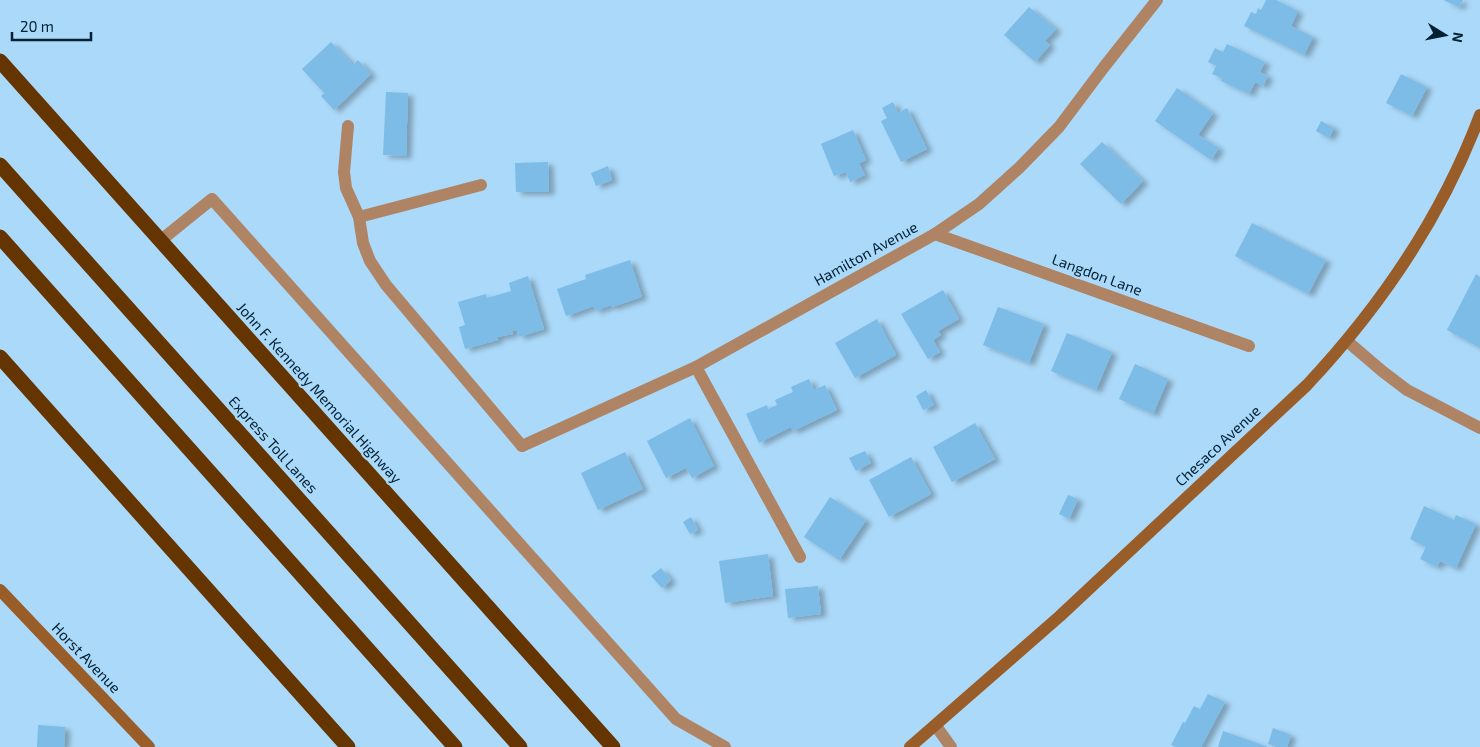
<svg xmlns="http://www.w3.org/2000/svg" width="1480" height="747" viewBox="0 0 1480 747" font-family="'Exo 2',sans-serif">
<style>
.building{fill:#7bbce6;filter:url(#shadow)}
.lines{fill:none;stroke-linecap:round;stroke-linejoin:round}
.lane{stroke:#ae8465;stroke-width:12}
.street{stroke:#ae8465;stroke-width:12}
.secondary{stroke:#995d29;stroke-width:12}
.highway{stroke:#653501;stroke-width:15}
.labels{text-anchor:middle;stroke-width:4.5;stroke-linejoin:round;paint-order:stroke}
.street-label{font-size:15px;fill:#002034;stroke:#abd9f9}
</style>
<defs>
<filter id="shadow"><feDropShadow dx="5.5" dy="3" stdDeviation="2.5" flood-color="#0004"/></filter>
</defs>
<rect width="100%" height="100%" fill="#abd9f9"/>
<g class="building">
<path d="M 1266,0 L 1276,0 L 1298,11 L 1291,26 L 1313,37 L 1304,55 L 1244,26 L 1251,12 L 1256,14 L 1258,8 L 1261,10 Z"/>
<path d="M 1443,0 L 1463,0 L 1459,7 Z"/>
<path d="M 1029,7 L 1056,29 L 1045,41 L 1050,45 L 1035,62 L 1004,35 Z"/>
<path d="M 331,42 L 353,65 L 358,60 L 371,74 L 334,110 L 321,96 L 324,93 L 302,69 Z"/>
<path d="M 1227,44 L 1265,62 L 1260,72 L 1268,76 L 1263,86 L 1255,82 L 1249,94 L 1221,81 L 1222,78 L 1212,74 L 1216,66 L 1208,62 L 1215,48 L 1223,52 Z"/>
<path d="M 1401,74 L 1427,87 L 1412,116 L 1386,103 Z"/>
<path d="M 1177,88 L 1213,113 L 1198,135 L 1219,148 L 1211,160 L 1155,121 Z"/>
<path d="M 386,92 L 408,93 L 406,156 L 383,155 Z"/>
<path d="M 893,102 L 898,113 L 907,108 L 927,149 L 901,162 L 881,121 L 887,118 L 882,108 Z"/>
<path d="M 1321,121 L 1334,128 L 1329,138 L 1316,131 Z"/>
<path d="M 853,130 L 866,160 L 859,163 L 865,175 L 850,182 L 846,172 L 834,176 L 821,144 Z"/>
<path d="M 1102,142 L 1143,181 L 1121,204 L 1080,164 Z"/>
<path d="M 548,162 L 549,192 L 516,192 L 515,163 Z"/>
<path d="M 608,166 L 612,180 L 596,186 L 591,173 Z"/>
<path d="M 1252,223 L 1326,260 L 1308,294 L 1235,256 Z"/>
<path d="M 630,260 L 642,297 L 612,307 L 611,305 L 595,311 L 594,306 L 566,316 L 557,289 L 586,279 L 585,275 Z"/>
<path d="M 1476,274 L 1480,277 L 1480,348 L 1447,330 Z"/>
<path d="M 528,276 L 544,329 L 519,337 L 517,330 L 512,331 L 513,334 L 497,337 L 498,340 L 465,349 L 459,327 L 465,325 L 458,302 L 486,294 L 487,298 L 511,291 L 509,283 Z"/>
<path d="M 943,290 L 959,319 L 938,331 L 941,335 L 933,340 L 940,352 L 928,359 L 901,314 Z"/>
<path d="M 998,307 L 1044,324 L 1029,363 L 983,345 Z"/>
<path d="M 877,319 L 896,355 L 855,378 L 835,343 Z"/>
<path d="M 1067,333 L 1112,352 L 1096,390 L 1051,371 Z"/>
<path d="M 1135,364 L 1168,379 L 1153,414 L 1119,399 Z"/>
<path d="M 809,379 L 814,390 L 825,385 L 837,410 L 793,431 L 791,427 L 759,443 L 746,414 L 767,405 L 768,409 L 777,405 L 775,400 L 793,392 L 791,387 Z"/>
<path d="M 926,390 L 934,405 L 923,410 L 916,396 Z"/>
<path d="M 690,418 L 714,466 L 692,478 L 686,468 L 666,478 L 647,441 Z"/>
<path d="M 975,423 L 995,459 L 952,482 L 933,447 Z"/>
<path d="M 865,451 L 871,463 L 856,471 L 849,458 Z"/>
<path d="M 625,452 L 643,489 L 598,510 L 581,473 Z"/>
<path d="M 911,457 L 931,494 L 889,517 L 869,480 Z"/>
<path d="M 1068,495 L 1078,499 L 1069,519 L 1059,514 Z"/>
<path d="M 830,497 L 866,520 L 839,560 L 804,537 Z"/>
<path d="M 1424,506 L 1454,520 L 1456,515 L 1476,524 L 1456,568 L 1440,561 L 1437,567 L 1420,559 L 1426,547 L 1410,539 Z"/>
<path d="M 691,517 L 698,530 L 690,534 L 683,522 Z"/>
<path d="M 768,554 L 773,596 L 725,603 L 719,561 Z"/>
<path d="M 661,568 L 671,580 L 662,588 L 651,576 Z"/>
<path d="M 818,586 L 821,614 L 788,618 L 785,589 Z"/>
<path d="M 1208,694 L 1225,702 L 1201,747 L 1175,747 L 1171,745 L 1183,722 L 1185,723 L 1194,706 L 1200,709 Z"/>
<path d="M 38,725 L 65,727 L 64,747 L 37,747 Z"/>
<path d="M 1273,728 L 1291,735 L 1287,747 L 1276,747 L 1268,744 Z"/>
<path d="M 1223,731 L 1268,747 L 1218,747 Z"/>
</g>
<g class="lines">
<g class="lane">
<path d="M 348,126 L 344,172 L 346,188 L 359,217 L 363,243 L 370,261 L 386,285 L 522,446"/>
<path d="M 359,217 L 481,185"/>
<path d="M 160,241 L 212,199 L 676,719 L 725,747"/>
<path d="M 696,367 L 800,557"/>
</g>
<g class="street">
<path d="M 935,234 L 1249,346"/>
<path d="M 1347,341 L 1382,371 L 1407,390 L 1480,428"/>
<path d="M 522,446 L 696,367 L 935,234 L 979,204 L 1019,168 L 1059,127 L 1104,67 L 1157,0"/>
<path d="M 936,726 L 951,747"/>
</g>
<g class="secondary">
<path d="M 0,590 L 149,747"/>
<path d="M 910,747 L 1060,616 L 1307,385 C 1380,307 1442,216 1480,115"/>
</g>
<g class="highway">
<path d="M 0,61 L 613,747"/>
<path d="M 0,165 L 520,747"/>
<path d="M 0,237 L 455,747"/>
<path d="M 0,357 L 348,747"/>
</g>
</g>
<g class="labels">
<g class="street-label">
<text transform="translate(866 254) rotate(-29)" y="5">Hamilton Avenue</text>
<text transform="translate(1097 275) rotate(20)" y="5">Langdon Lane</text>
<text transform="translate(319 393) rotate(48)" y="5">John F. Kennedy Memorial Highway</text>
<text transform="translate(273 445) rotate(48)" y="5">Express Toll Lanes</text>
<text transform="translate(1218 446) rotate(-43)" y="5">Chesaco Avenue</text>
<text transform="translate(86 658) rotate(46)" y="5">Horst Avenue</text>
</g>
</g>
<g transform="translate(1445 35) rotate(100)" stroke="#abd9f9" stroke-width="4" paint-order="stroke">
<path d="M0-4L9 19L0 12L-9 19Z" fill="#002034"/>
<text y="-8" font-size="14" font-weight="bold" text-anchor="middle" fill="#002034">N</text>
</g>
<path d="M12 32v8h79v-8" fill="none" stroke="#002034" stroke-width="2.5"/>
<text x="20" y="32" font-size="15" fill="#002034" stroke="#abd9f9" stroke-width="4" paint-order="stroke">20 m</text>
</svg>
